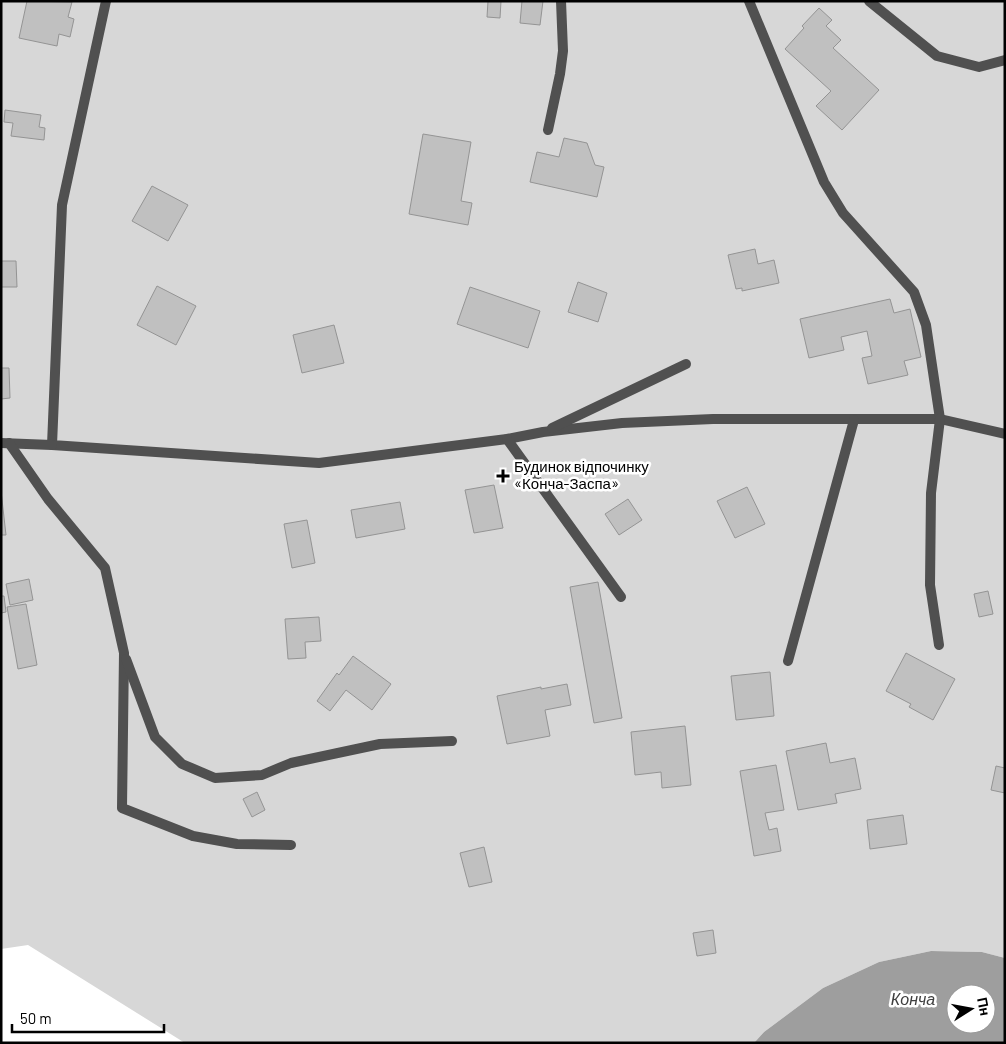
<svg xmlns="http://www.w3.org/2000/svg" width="1006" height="1044" viewBox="0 0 1006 1044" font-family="Barlow,sans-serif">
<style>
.green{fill:#d7d7d7}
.water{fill:#9e9e9e;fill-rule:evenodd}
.building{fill:#c0c0c0;stroke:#949494}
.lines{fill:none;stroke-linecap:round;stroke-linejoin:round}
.lane{stroke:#505050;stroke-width:10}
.street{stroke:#505050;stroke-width:10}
.poi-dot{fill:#000;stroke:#fff;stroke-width:2}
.labels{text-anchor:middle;stroke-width:5;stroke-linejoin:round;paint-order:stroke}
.poi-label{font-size:15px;fill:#000;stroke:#fff;text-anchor:start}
.water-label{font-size:16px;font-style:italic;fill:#3f3f3f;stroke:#fff}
</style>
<rect width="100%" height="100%" fill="#fff"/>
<path class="green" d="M 1,1 L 1005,1 L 1005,958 L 982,952 L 931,951 L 879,962 L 823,988 L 764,1032 L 754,1043 L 185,1043 L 28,945 L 1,949 Z"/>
<path class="water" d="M 931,951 L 982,952 L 1005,958 L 1005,1043 L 754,1043 L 764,1032 L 823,988 L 879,962 ZM 956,994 L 986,994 L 986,1024 L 956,1024 Z"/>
<g class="building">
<path d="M 27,1 L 72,2 L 68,17 L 74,19 L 70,37 L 59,34 L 57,46 L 19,38 Z"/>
<path d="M 488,1 L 501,1 L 500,18 L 487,17 Z"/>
<path d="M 522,1 L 543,1 L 540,25 L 520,23 Z"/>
<path d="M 819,8 L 832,20 L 826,26 L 841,40 L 833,48 L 879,90 L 842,130 L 816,106 L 831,91 L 785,49 L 804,28 L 802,26 Z"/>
<path d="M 5,110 L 41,115 L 39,127 L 45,128 L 44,140 L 11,136 L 13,123 L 4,122 Z"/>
<path d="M 423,134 L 471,142 L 461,201 L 472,203 L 468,225 L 409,214 Z"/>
<path d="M 564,138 L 587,143 L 595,165 L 604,167 L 597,197 L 530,182 L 537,152 L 559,157 Z"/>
<path d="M 152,186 L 188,205 L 168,241 L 132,221 Z"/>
<path d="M 755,249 L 758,264 L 774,260 L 779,283 L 742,291 L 742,288 L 736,289 L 728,255 Z"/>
<path d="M 1,261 L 16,261 L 17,287 L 1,287 Z"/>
<path d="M 578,282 L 607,293 L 598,322 L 568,312 Z"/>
<path d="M 157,286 L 196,306 L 176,345 L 137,325 Z"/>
<path d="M 470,287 L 540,311 L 528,348 L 457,324 Z"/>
<path d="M 890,299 L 894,313 L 910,309 L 921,357 L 904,361 L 908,375 L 868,384 L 862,358 L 872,356 L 867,331 L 841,337 L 844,350 L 809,358 L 800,319 Z"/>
<path d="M 334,325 L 344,363 L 302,373 L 293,335 Z"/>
<path d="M 1,368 L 9,368 L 10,398 L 1,399 Z"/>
<path d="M 494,485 L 503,528 L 474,533 L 465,490 Z"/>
<path d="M 747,487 L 765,524 L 735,538 L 717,501 Z"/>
<path d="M 1,491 L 6,535 L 1,535 Z"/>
<path d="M 628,499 L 642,520 L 619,535 L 605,514 Z"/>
<path d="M 400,502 L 405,529 L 356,538 L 351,510 Z"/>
<path d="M 307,520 L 315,563 L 292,568 L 284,524 Z"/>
<path d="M 29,579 L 33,600 L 10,605 L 6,584 Z"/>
<path d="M 598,582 L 622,718 L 594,723 L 570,587 Z"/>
<path d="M 988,591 L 993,614 L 979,617 L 974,594 Z"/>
<path d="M 1,596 L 4,596 L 6,612 L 1,613 Z"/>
<path d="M 26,604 L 37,665 L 18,669 L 7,607 Z"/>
<path d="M 319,617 L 321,641 L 305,642 L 306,658 L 288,659 L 285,619 Z"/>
<path d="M 906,653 L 955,679 L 933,720 L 909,707 L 911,704 L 886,691 Z"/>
<path d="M 353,656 L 391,684 L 372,710 L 346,690 L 330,711 L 317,701 L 337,673 L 339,675 Z"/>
<path d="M 770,672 L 774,716 L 736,720 L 731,676 Z"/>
<path d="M 567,684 L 571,705 L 545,710 L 550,736 L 507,744 L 497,696 L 541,687 L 541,689 Z"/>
<path d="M 685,726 L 691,785 L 662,788 L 661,772 L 635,775 L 631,732 Z"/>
<path d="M 826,743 L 830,763 L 855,758 L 861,789 L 835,794 L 837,803 L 798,810 L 786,751 Z"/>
<path d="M 776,765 L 784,810 L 765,813 L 769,830 L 777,828 L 781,851 L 754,856 L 740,771 Z"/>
<path d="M 996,766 L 1005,768 L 1005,793 L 991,790 Z"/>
<path d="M 257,792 L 265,810 L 252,817 L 243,799 Z"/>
<path d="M 903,815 L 907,844 L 870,849 L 867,820 Z"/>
<path d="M 484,847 L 492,882 L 469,887 L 460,853 Z"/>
<path d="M 713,930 L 716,953 L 697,956 L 693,933 Z"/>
</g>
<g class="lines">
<g class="lane">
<path d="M 106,1 L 62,205 L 52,445 L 319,463 L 507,439 L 543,432 L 622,423 L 713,419 L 940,419 L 1005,434"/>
<path d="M 749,1 L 824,182 L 843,213 L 914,292 L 926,325 L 940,419"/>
<path d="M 869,1 L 937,56 L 979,67 L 1005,60"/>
<path d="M 548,130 L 560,74 L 563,51 L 561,1"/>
<path d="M 552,428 L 686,364"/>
<path d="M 507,439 L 621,597"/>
<path d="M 1,443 L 52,445"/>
<path d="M 9,443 L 48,499 L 105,568 L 124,653 L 122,808 L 193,836 L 237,844 L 291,845"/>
<path d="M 126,659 L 155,737 L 182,764 L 215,778 L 262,775 L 291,763 L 380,744 L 452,741"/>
<path d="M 788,661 L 854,420"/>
</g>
<path class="street" d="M 939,645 L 930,585 L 931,493 L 940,419"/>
</g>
<path class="poi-dot" d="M500.5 468.5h5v5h5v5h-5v5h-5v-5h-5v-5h5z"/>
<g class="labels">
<g class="poi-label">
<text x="514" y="472">Будинок відпочинку<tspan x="514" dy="17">«Конча-Заспа»</tspan></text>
</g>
<g class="water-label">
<text x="913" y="1005">Конча</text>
</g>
</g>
<rect width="1006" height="1044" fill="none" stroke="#000000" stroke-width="5"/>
<g transform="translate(971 1009) rotate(79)"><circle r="24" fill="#ffffff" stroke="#999999"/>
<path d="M0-4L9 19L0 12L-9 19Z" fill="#000000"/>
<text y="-8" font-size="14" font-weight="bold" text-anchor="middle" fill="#000000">Пн</text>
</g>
<path d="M12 1024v8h152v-8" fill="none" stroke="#000000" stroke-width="2.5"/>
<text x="20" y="1024" font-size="15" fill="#000000" stroke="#ffffff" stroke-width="4" paint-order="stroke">50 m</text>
</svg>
